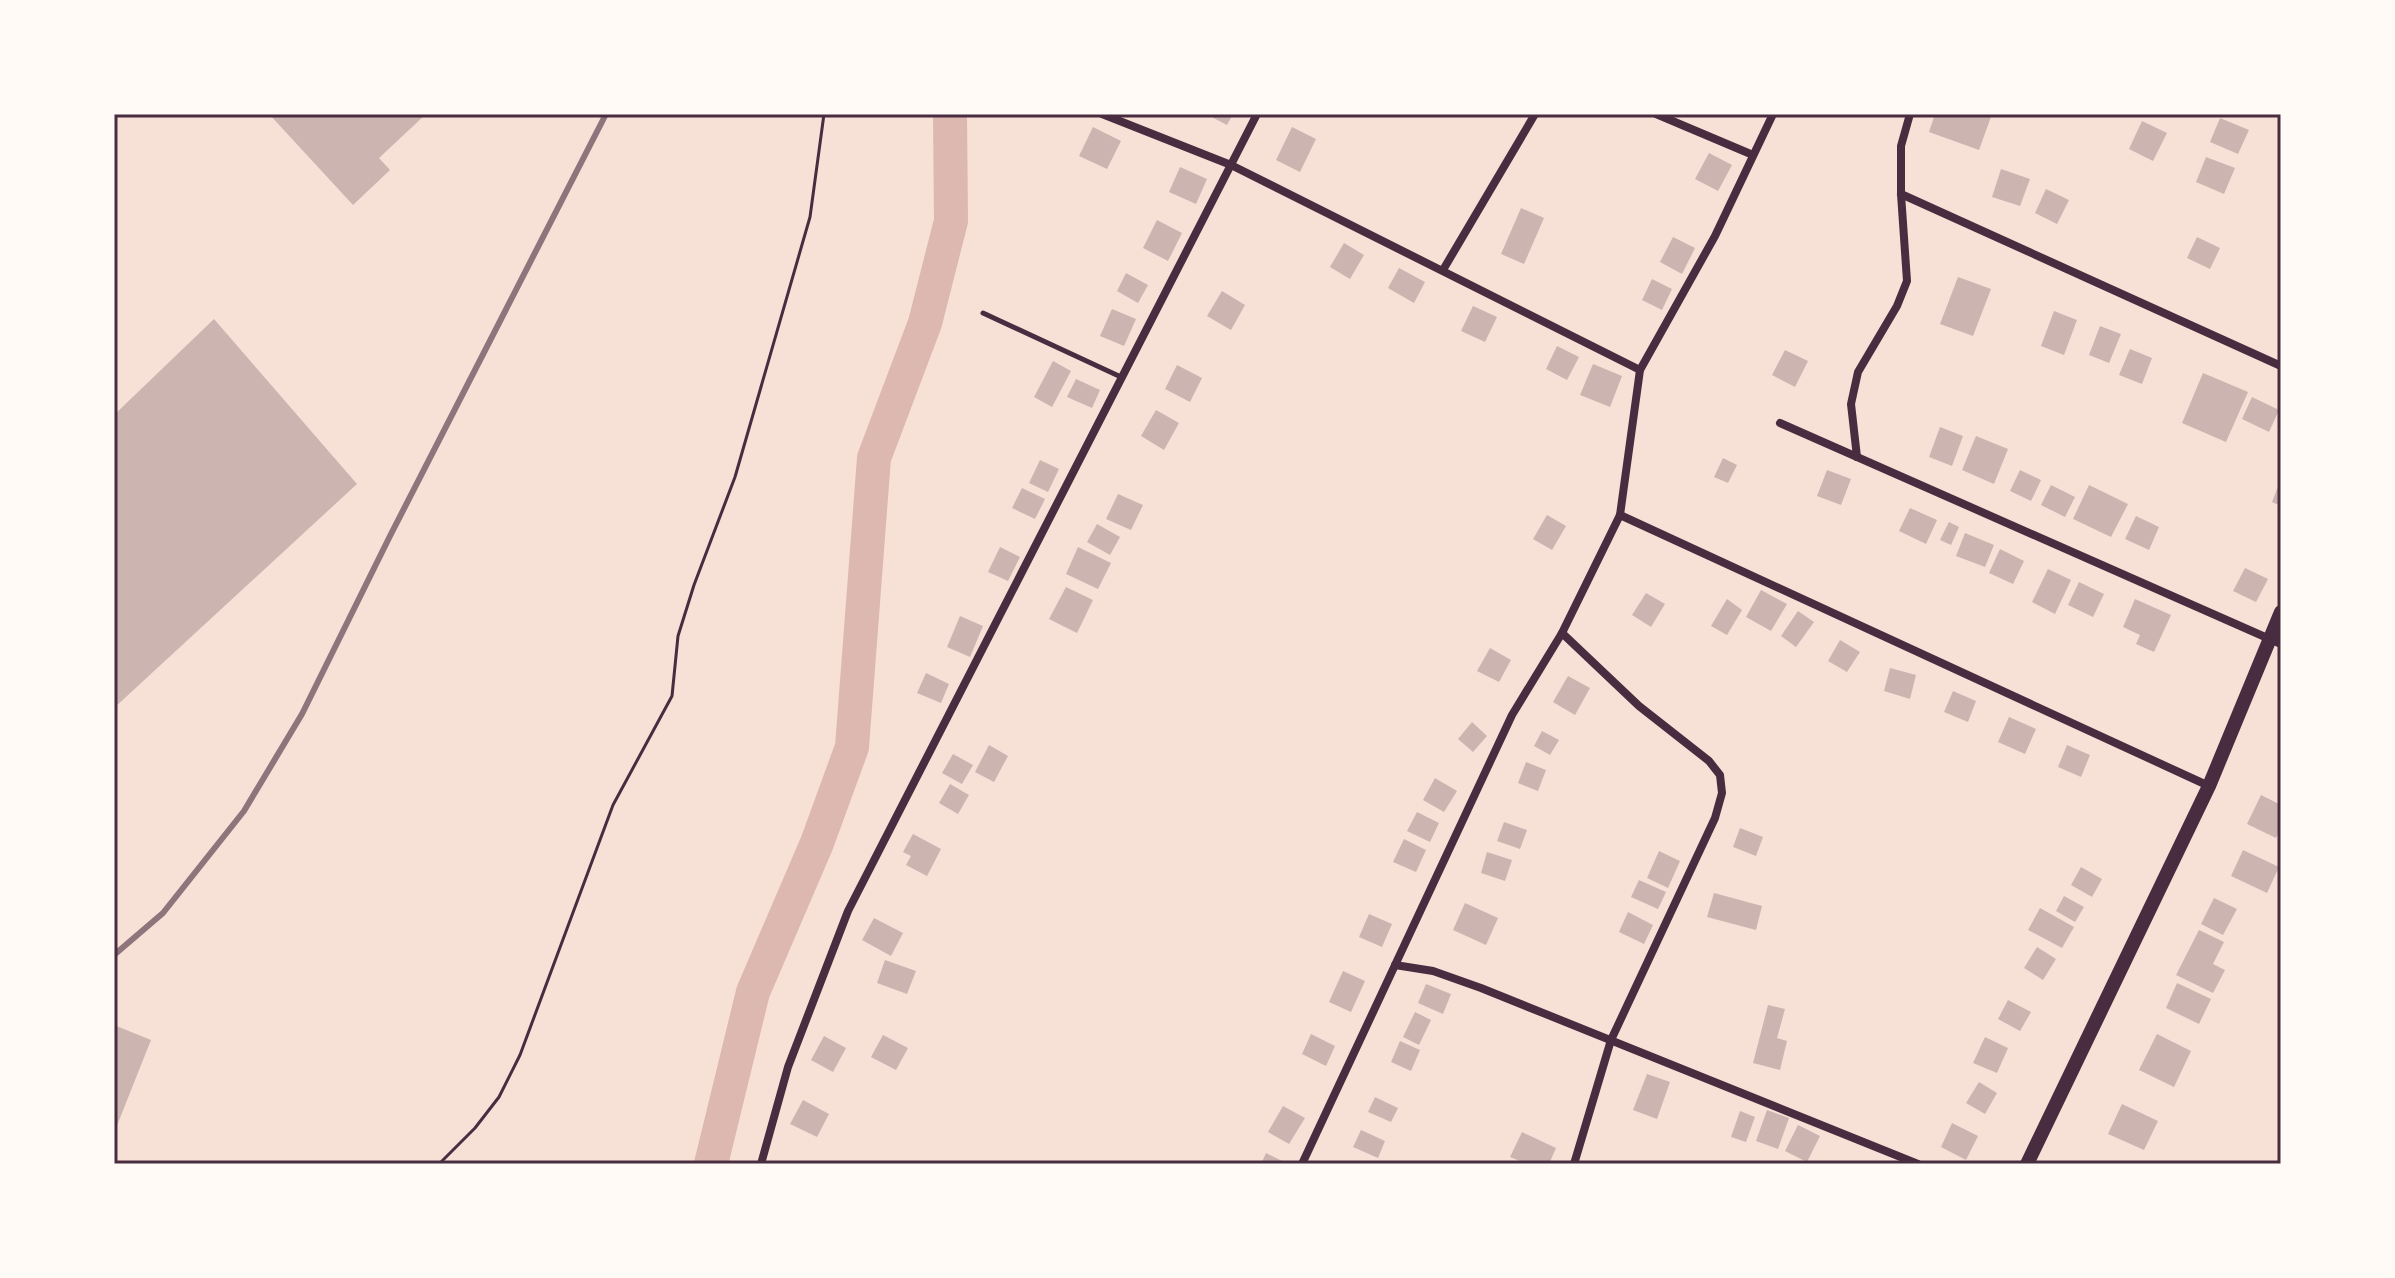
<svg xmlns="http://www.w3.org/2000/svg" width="2395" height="1278" viewBox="0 0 2395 1278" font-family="'Fira Sans',sans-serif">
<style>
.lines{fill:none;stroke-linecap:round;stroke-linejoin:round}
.river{stroke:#dcb8b0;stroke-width:34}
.building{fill:#ccb4b1}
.path{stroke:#4a2c40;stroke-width:3}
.service{stroke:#4a2c40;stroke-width:5}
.minor{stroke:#4a2c40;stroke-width:8}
.secondary{stroke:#4a2c40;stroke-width:14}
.rail{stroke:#8f747c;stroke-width:6}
.neatline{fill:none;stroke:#4a2c40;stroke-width:3}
</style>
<rect width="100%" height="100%" fill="#f7e1d7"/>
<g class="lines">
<path class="river" d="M 711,1164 L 753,992 L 817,843 L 852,747 L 874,458 L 925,323 L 951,221 L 950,114"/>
</g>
<g class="building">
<path d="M 269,114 L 426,114 L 379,158 L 390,170 L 353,205 Z"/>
<path d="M 1206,114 L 1233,114 L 1227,125 Z"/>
<path d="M 1935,114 L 1992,114 L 1979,150 L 1929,132 Z"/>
<path d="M 2220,118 L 2249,130 L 2238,154 L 2210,142 Z"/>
<path d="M 2142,121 L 2167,133 L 2153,161 L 2129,149 Z"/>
<path d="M 1093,127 L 1121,141 L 1107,169 L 1079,156 Z"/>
<path d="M 1292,127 L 1316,139 L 1300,172 L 1276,160 Z"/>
<path d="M 1709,153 L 1732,165 L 1718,191 L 1695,179 Z"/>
<path d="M 2206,157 L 2235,168 L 2224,194 L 2196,182 Z"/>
<path d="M 1180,167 L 1207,179 L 1196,204 L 1169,192 Z"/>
<path d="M 2001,169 L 2030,179 L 2020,206 L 1992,197 Z"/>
<path d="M 2046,189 L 2069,200 L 2057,224 L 2035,213 Z"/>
<path d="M 1521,208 L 1544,218 L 1524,264 L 1501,254 Z"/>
<path d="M 1157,220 L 1182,233 L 1168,261 L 1143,248 Z"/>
<path d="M 1673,237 L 1695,248 L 1682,274 L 1660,262 Z"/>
<path d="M 2197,237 L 2220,248 L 2210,269 L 2187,258 Z"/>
<path d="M 1344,243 L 1364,255 L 1350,279 L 1330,267 Z"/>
<path d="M 1399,268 L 1425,282 L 1414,303 L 1388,288 Z"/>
<path d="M 1126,273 L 1148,285 L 1138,303 L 1117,291 Z"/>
<path d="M 1958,277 L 1991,289 L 1973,336 L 1940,324 Z"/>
<path d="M 1652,279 L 1672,289 L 1662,310 L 1642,300 Z"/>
<path d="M 1222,291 L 1245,305 L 1231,330 L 1207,316 Z"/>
<path d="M 1473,306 L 1497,317 L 1485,342 L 1461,331 Z"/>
<path d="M 1112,309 L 1136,319 L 1124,346 L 1100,336 Z"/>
<path d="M 2054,311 L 2077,320 L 2064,355 L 2041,346 Z"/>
<path d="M 214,319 L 357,484 L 114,708 L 114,415 Z"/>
<path d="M 2100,326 L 2121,334 L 2109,363 L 2089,355 Z"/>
<path d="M 1557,346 L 1579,357 L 1567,380 L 1546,369 Z"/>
<path d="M 2130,349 L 2152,358 L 2142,384 L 2119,375 Z"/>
<path d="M 1785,350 L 1808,361 L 1795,387 L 1772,375 Z"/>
<path d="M 1053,361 L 1071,371 L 1052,407 L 1034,397 Z"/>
<path d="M 1593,364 L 1622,376 L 1610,407 L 1580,395 Z"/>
<path d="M 1177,365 L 1202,378 L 1190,402 L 1165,389 Z"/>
<path d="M 2203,373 L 2248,392 L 2226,442 L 2182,423 Z"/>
<path d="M 1076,379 L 1100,390 L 1092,408 L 1067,397 Z"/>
<path d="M 2252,397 L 2279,410 L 2269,432 L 2242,419 Z"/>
<path d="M 1156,410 L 1179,423 L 1164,450 L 1141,436 Z"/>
<path d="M 1940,427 L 1963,436 L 1952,466 L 1929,457 Z"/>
<path d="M 1976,436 L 2008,449 L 1994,484 L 1962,470 Z"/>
<path d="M 1723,458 L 1737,465 L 1728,483 L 1714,477 Z"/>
<path d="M 1040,460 L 1059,469 L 1048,492 L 1029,483 Z"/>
<path d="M 1827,470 L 1851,479 L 1841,505 L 1817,496 Z"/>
<path d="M 2020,470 L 2041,480 L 2031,501 L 2010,491 Z"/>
<path d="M 2281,479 L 2281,506 L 2272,502 Z"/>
<path d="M 2051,485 L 2075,497 L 2065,517 L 2041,505 Z"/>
<path d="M 2089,485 L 2128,504 L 2111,537 L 2073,519 Z"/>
<path d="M 1022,488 L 1045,499 L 1035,519 L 1012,508 Z"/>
<path d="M 1118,494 L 1143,505 L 1131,530 L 1106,519 Z"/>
<path d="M 1910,508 L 1937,520 L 1926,544 L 1899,531 Z"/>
<path d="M 1547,515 L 1566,526 L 1552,550 L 1533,539 Z"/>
<path d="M 2136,516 L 2159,527 L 2149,550 L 2125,539 Z"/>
<path d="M 1949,522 L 1959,527 L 1951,545 L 1940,540 Z"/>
<path d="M 1097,524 L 1120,537 L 1110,555 L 1087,542 Z"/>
<path d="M 1965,533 L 1994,545 L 1985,567 L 1956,556 Z"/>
<path d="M 1000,547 L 1020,557 L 1008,581 L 988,572 Z"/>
<path d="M 1078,547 L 1111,563 L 1098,589 L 1066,574 Z"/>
<path d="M 2000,549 L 2024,561 L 2013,584 L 1989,573 Z"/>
<path d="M 2245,568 L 2268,579 L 2256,602 L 2233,591 Z"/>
<path d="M 2048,569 L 2071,580 L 2055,614 L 2032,602 Z"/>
<path d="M 2079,582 L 2104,594 L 2093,617 L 2068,605 Z"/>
<path d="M 1066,587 L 1093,600 L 1077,633 L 1049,619 Z"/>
<path d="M 1761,590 L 1787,604 L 1771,631 L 1746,617 Z"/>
<path d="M 1646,593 L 1665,604 L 1651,627 L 1632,615 Z"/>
<path d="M 1727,599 L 1742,610 L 1727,635 L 1711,626 Z"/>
<path d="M 2135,599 L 2171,615 L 2154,652 L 2136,644 L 2140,635 L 2123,627 Z"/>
<path d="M 1798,611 L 1814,622 L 1796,647 L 1781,636 Z"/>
<path d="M 960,616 L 983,626 L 970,657 L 947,647 Z"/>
<path d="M 1840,640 L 1860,652 L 1847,672 L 1828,661 Z"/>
<path d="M 1490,648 L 1511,660 L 1499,682 L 1477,671 Z"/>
<path d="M 1890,668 L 1916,675 L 1910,699 L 1884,691 Z"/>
<path d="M 926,673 L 949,684 L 941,703 L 917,693 Z"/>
<path d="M 1568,676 L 1590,688 L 1575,715 L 1553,702 Z"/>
<path d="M 1953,691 L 1976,701 L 1968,722 L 1944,712 Z"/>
<path d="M 2009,717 L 2036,729 L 2025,754 L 1998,742 Z"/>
<path d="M 1472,722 L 1487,736 L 1473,752 L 1458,739 Z"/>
<path d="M 1542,731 L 1559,740 L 1550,755 L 1534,746 Z"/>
<path d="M 989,745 L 1008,756 L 994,782 L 975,772 Z"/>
<path d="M 2067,745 L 2090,755 L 2081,777 L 2058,767 Z"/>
<path d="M 953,754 L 973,765 L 962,784 L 942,773 Z"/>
<path d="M 1526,762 L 1546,770 L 1538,791 L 1518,783 Z"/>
<path d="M 1435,778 L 1457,791 L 1444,812 L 1423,800 Z"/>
<path d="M 950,784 L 969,795 L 958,814 L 939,803 Z"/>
<path d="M 2261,795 L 2281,805 L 2281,828 L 2276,838 L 2247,824 Z"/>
<path d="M 1417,812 L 1439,823 L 1430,842 L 1407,831 Z"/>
<path d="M 1504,822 L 1527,830 L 1520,849 L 1497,841 Z"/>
<path d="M 1740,828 L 1763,837 L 1756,856 L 1733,847 Z"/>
<path d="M 913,834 L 941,849 L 927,876 L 906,865 L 911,856 L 903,852 Z"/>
<path d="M 1404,839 L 1426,850 L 1416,872 L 1393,862 Z"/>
<path d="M 2243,850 L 2279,867 L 2267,893 L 2231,876 Z"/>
<path d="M 1659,851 L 1680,861 L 1668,888 L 1647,878 Z"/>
<path d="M 1487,852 L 1512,860 L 1505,881 L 1481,873 Z"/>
<path d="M 2081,867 L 2102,879 L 2092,897 L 2071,885 Z"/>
<path d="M 1639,880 L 1666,892 L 1658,909 L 1631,897 Z"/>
<path d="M 1714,893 L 1762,906 L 1756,930 L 1707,917 Z"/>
<path d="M 2064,896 L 2084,907 L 2075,922 L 2056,911 Z"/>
<path d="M 2214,898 L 2237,909 L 2223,935 L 2201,924 Z"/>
<path d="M 1465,903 L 1498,918 L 1486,945 L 1453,930 Z"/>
<path d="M 2040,908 L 2074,927 L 2062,948 L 2028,930 Z"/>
<path d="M 1628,912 L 1653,925 L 1644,944 L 1619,932 Z"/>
<path d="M 1369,914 L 1392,924 L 1382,947 L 1359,937 Z"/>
<path d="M 874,918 L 903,933 L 891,956 L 862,940 Z"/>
<path d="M 2199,930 L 2224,942 L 2213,964 L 2225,970 L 2213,993 L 2176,975 Z"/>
<path d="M 2037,947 L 2056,959 L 2043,980 L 2024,968 Z"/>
<path d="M 885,960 L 916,971 L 907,994 L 877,983 Z"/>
<path d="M 1343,971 L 1365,981 L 1351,1012 L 1329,1002 Z"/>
<path d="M 2177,983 L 2211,999 L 2199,1024 L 2166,1008 Z"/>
<path d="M 1426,984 L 1451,994 L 1443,1014 L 1418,1003 Z"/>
<path d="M 2008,1000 L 2031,1012 L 2020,1031 L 1998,1019 Z"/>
<path d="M 1768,1005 L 1785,1009 L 1777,1038 L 1787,1041 L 1780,1070 L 1753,1063 Z"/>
<path d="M 1415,1012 L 1431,1020 L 1419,1045 L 1403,1037 Z"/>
<path d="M 114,1025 L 151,1040 L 114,1133 Z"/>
<path d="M 1311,1034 L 1335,1046 L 1326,1066 L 1302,1054 Z"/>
<path d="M 2157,1034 L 2191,1051 L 2174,1087 L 2139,1070 Z"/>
<path d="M 883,1035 L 908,1048 L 896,1070 L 871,1057 Z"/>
<path d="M 824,1036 L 846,1048 L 833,1072 L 811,1060 Z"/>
<path d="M 1985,1037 L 2008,1048 L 1997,1073 L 1973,1063 Z"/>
<path d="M 1400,1041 L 1420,1050 L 1411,1071 L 1391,1062 Z"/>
<path d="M 1647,1074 L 1670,1082 L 1657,1119 L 1633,1110 Z"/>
<path d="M 1979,1082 L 1997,1093 L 1985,1114 L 1966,1103 Z"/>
<path d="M 1375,1097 L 1398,1108 L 1391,1122 L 1368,1112 Z"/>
<path d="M 803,1100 L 829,1114 L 817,1137 L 790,1124 Z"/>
<path d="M 2122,1104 L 2158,1121 L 2144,1150 L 2108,1134 Z"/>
<path d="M 1283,1106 L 1305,1118 L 1289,1144 L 1268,1132 Z"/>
<path d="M 1767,1110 L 1789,1118 L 1778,1149 L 1756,1141 Z"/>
<path d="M 1740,1111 L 1755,1117 L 1746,1142 L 1731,1137 Z"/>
<path d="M 1952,1123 L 1978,1136 L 1966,1160 L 1941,1147 Z"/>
<path d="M 1798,1125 L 1820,1136 L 1807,1162 L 1785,1151 Z"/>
<path d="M 1361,1130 L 1385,1141 L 1378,1158 L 1353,1147 Z"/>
<path d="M 1522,1132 L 1556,1148 L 1549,1164 L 1527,1164 L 1510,1157 Z"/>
<path d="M 1266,1153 L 1284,1162 L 1283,1164 L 1261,1164 Z"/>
</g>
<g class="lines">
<path class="path" d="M 439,1164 L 475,1128 L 499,1097 L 520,1055 L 613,805 L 672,696 L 678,636 L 694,585 L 735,477 L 810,217 L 824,114"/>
<path class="service" d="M 983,313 L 1121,377"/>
<g class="minor">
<path d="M 1102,114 L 1231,165 L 1640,370"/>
<path d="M 1656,114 L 1753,155"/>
<path d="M 1901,194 L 2281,366"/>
<path d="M 1443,270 L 1535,114"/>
<path d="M 1780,423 L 2281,644"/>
<path d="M 1857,457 L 1851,404 L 1858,372 L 1897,306 L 1907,281 L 1901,194 L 1901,146 L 1910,114"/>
<path d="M 1620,515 L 2209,786"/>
<path d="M 1562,633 L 1639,706 L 1709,761 L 1720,775 L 1722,793 L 1715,818 L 1611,1040 L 1574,1164"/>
<path d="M 1395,965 L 1433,971 L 1481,988 L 1918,1164"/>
<path d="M 761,1164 L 788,1067 L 848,911 L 1257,114"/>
<path d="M 1302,1164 L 1512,715 L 1562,633 L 1620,515 L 1640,370 L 1715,236 L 1773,114"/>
</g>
<path class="secondary" d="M 2027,1164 L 2209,786 L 2281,612"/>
<path class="rail" d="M 114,955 L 163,913 L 244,811 L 302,714 L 390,536 L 606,114"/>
</g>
<rect width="2395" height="1278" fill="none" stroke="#fffaf5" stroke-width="232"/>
<rect x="116" y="116" width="2163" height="1046" class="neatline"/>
</svg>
